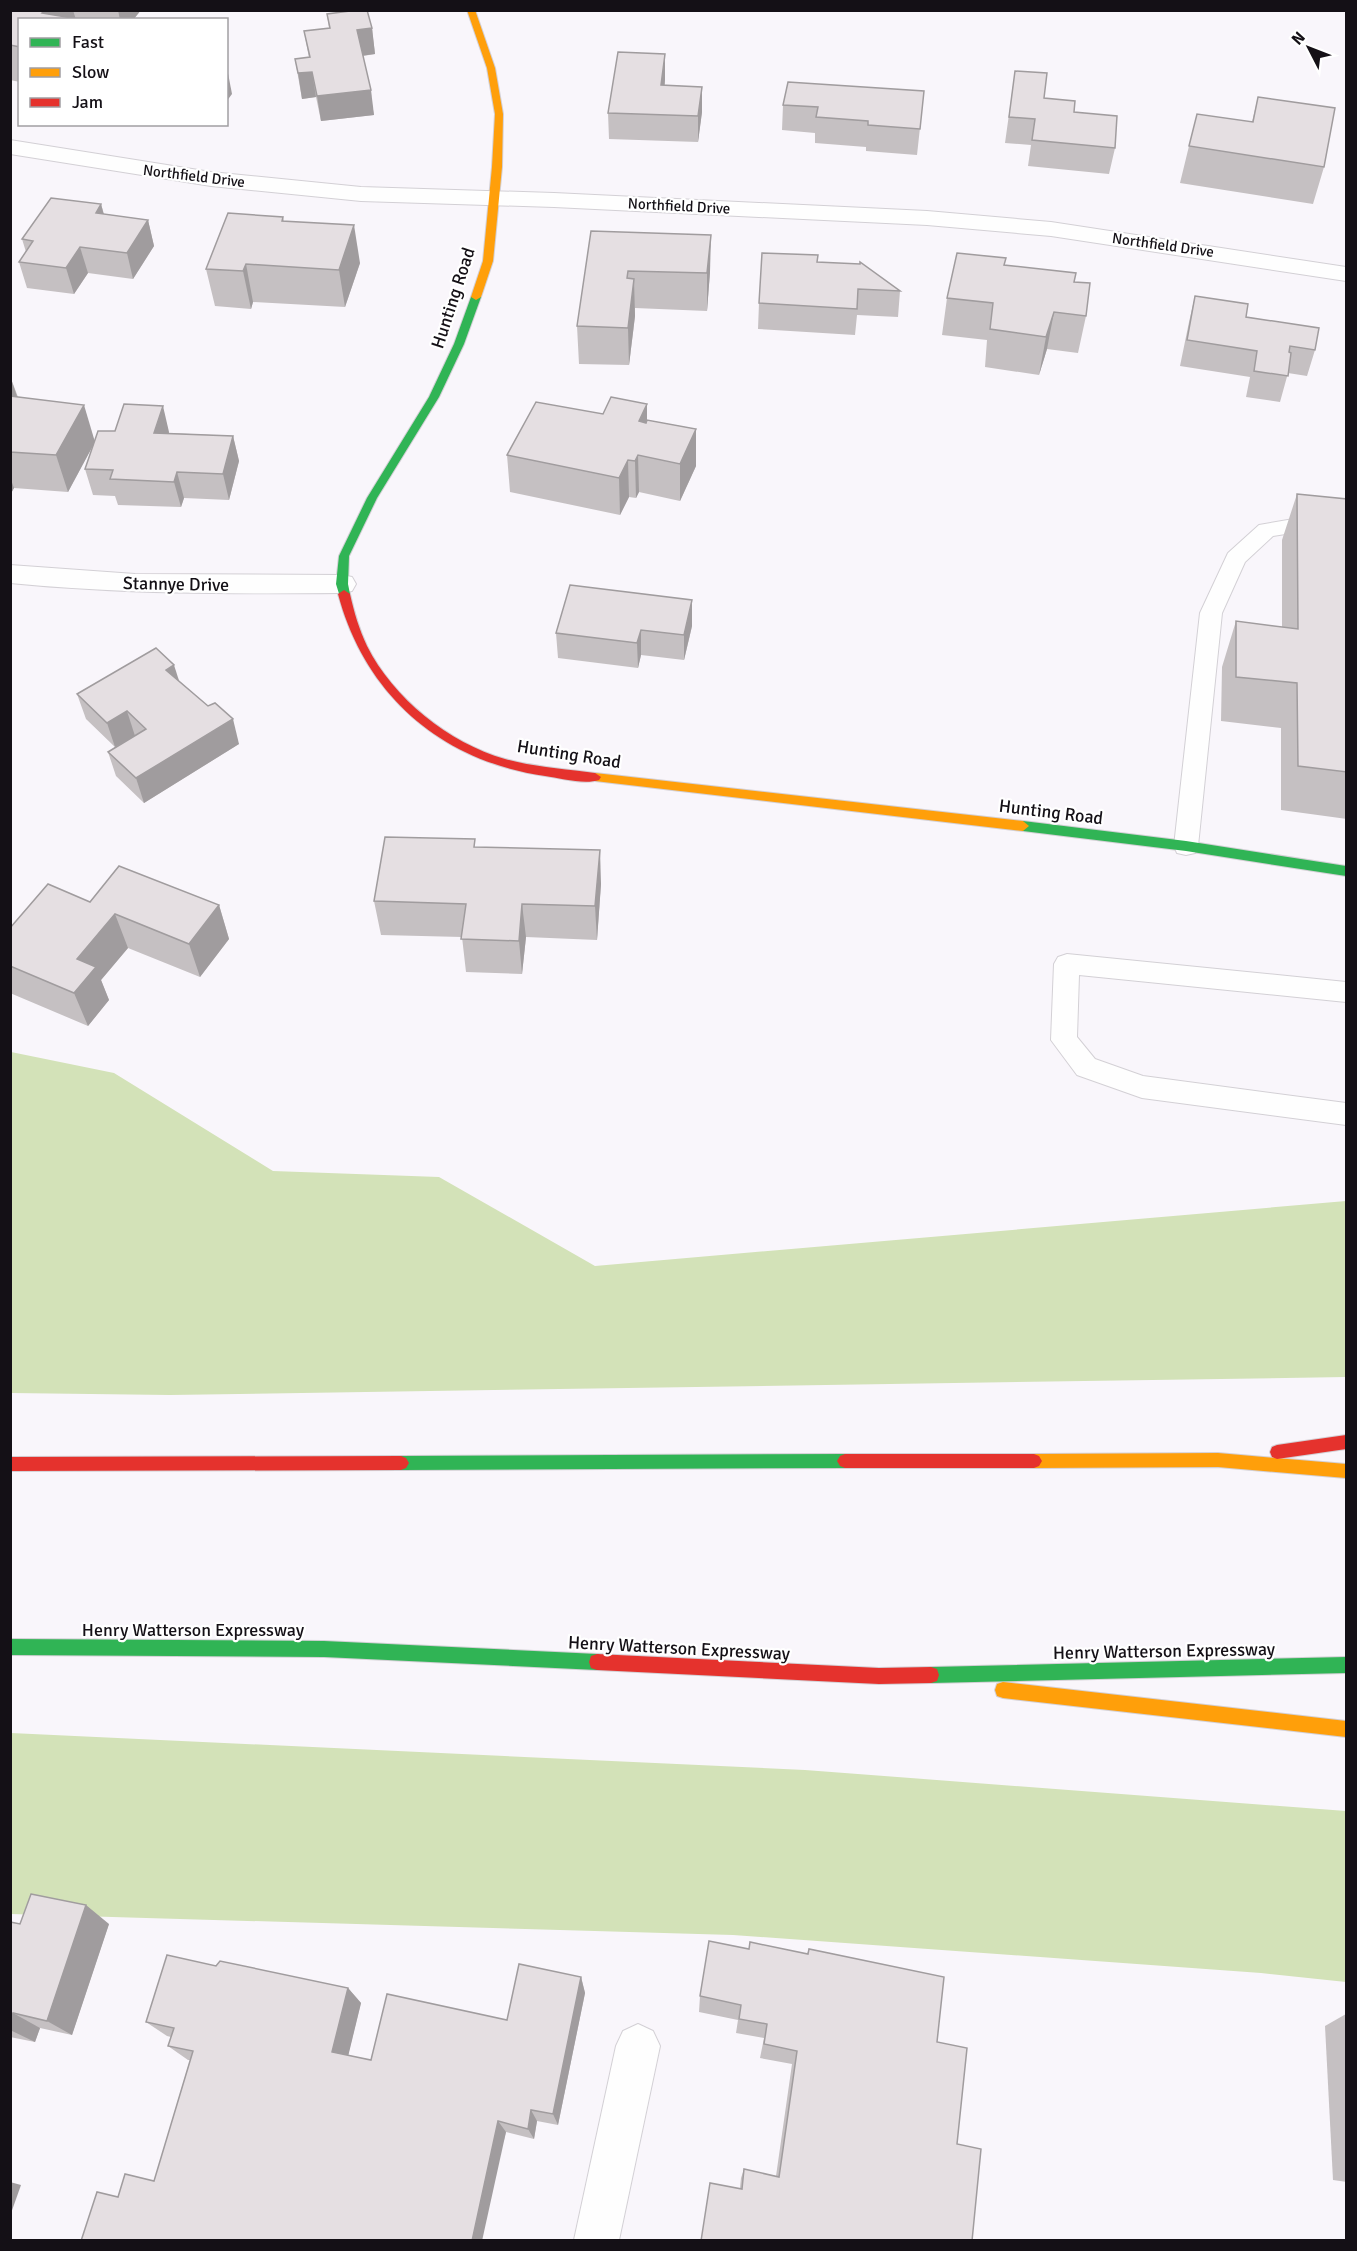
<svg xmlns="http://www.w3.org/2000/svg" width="1357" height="2251" viewBox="0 0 1357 2251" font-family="Signika,sans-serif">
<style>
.forest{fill:#d3e2b8}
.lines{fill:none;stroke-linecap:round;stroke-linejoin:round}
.lane-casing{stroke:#d3d0d5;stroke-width:2}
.street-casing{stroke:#d3d0d5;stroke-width:2}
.fast-casing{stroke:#d3d0d5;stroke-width:2}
.slow-casing{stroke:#d3d0d5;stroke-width:2}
.jam-casing{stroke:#d3d0d5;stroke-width:2}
.lane{fill:#fefefe;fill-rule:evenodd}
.street{fill:#fefefe;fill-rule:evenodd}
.fast{fill:#30b455;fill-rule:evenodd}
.slow{fill:#ff9f0a;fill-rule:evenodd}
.jam{fill:#e5322d;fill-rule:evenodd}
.wall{fill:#c5c0c2}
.shaded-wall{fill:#a09c9e}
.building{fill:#e5dfe2;stroke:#a09c9e;stroke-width:1.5}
.labels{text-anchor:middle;stroke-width:4.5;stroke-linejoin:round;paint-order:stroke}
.far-street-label{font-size:15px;fill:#141016;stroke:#fff}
.street-label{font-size:18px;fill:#141016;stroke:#fff}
</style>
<rect width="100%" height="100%" fill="#f9f6fb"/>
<g class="forest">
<path d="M 11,1052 L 114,1073 L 273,1171 L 439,1177 L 595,1266 L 1346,1201 L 1346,1377 L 170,1395 L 11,1393 Z"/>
<path d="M 11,1733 L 805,1770 L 1346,1811 L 1346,1982 L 1261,1973 L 733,1935 L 11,1914 Z"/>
</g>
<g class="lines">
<g class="lane-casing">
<g id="lane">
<path d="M 1317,515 L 1346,518 L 1346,532 L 1317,529 L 1273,536 L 1245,562 L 1222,613 L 1198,846 L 1195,853 L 1186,855 L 1177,853 L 1174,846 L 1200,613 L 1228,553 L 1259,525 Z"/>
<path d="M 1067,954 L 1346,982 L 1346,1002 L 1079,975 L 1077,1037 L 1095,1059 L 1143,1076 L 1346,1103 L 1346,1125 L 1142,1098 L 1077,1075 L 1051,1040 L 1054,964 L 1058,957 Z"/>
</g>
</g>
<g class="street-casing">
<g id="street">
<path d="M 10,140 L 211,172 L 361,187 L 554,193 L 927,211 L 1051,222 L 1346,267 L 1346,281 L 1051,236 L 927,225 L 554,207 L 361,201 L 211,186 L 10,154 Z"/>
<path d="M 10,565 L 135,574 L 342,575 L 352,577 L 356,584 L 352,591 L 342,593 C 231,594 121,594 10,583 Z"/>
<path d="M 638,2024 L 653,2031 L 660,2046 L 619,2240 L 574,2240 L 616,2046 L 623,2031 Z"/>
</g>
</g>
<g class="fast-casing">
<g id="fast">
<path d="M 476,294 L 481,297 L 464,344 L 439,397 L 377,498 L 349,556 L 348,584 L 350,594 L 344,598 L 340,597 L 336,584 L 339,556 L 367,498 L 429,397 L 454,344 L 471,297 Z"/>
<path d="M 1023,821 L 1186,841 L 1346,866 L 1346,876 L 1186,851 L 1023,831 L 1017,826 Z"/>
<path d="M 845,1454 L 850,1456 L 853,1461 L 850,1466 L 845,1468 L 401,1470 L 396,1468 L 393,1463 L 396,1458 L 401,1456 Z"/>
<path d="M 10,1639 L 324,1641 L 597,1654 L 603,1656 L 605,1662 L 603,1668 L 597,1670 L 324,1657 L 10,1655 Z"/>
<path d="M 1346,1657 L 1346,1673 L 931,1683 L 925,1681 L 923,1675 L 925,1669 L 931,1667 Z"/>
</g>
</g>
<g class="slow-casing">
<g id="slow">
<path d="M 467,10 L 475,10 L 495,68 L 503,114 L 502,167 L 493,261 L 481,297 L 476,300 L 471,297 L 483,261 L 492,167 L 495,114 L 487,68 Z"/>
<path d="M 595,773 L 1023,821 L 1029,826 L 1023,831 L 595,781 L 589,777 Z"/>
<path d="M 1218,1453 L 1346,1464 L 1346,1478 L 1218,1467 L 1034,1468 L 1029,1466 L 1026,1461 L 1029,1456 L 1034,1454 Z"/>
<path d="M 1003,1682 L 1346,1721 L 1346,1737 L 1003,1698 L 997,1696 L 995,1690 L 997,1684 Z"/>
</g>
</g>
<g class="jam-casing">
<g id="jam">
<path d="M 344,590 L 350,594 C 354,612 359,629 367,646 C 393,698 449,743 505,759 C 534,767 565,769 595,773 L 601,777 L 599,780 C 584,785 560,778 545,776 C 441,761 365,695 338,594 Z"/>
<path d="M 1346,1435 L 1346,1449 L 1277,1459 L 1272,1457 L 1270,1452 L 1272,1447 L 1277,1445 Z"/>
<path d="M 845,1454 L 1034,1454 L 1039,1456 L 1042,1461 L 1039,1466 L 1034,1468 L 845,1468 L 840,1466 L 837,1461 L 840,1456 Z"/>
<path d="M 401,1456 L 406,1458 L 409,1463 L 406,1468 L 401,1470 L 10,1471 L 10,1457 Z"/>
<path d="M 597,1654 L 879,1668 L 931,1667 L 937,1669 L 939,1675 L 937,1681 L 931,1683 L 879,1684 L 597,1670 L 591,1668 L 589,1662 L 591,1656 Z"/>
</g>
</g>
<use href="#lane" class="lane"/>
<use href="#street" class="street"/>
<use href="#fast" class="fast"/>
<use href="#slow" class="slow"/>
<use href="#jam" class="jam"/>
</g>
<g class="wall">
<path d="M 10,10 L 141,10 L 133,20 L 20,20 L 20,82 L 10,80 Z"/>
<path d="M 327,14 L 372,28 L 375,54 L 363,56 L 374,115 L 321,121 L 316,97 L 302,99 L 295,59 L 309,58 L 304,31 L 329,28 Z"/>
<path d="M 665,54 L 665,85 L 702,87 L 702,112 L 698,142 L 609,139 L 608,113 Z"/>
<path d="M 1015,71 L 1044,98 L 1074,112 L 1115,148 L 1109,174 L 1028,166 L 1031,145 L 1005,143 Z"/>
<path d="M 924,91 L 917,155 L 866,151 L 866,147 L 815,143 L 815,133 L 782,130 L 783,105 Z"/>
<path d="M 1258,97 L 1324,167 L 1313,204 L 1180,183 L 1189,146 L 1252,122 Z"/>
<path d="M 101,204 L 104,214 L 148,220 L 154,246 L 133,279 L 88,273 L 74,294 L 27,288 L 19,262 L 26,252 L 22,239 Z"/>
<path d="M 283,217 L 284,221 L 360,263 L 345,307 L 253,302 L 251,309 L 215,306 L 206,269 Z"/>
<path d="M 591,231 L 710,272 L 707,311 L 635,308 L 635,316 L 629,365 L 579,364 L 577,326 Z"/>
<path d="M 817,262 L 900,291 L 898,317 L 857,315 L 855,335 L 758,329 L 759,303 Z"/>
<path d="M 1005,265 L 1074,282 L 1086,316 L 1078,353 L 1047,349 L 1039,375 L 985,367 L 987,340 L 942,335 L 947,298 Z"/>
<path d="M 1195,296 L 1246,317 L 1315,350 L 1307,376 L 1288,373 L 1280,402 L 1246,397 L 1250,377 L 1180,366 L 1189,322 Z"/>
<path d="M 10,376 L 18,397 L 94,441 L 169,432 L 169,433 L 233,436 L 239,461 L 229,500 L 184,498 L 181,507 L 118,505 L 115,496 L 93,495 L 85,469 L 93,445 L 68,492 L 14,488 L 10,495 Z"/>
<path d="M 603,414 L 647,420 L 696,429 L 696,466 L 680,501 L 639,492 L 636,498 L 629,497 L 620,515 L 510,492 L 507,455 Z"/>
<path d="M 1297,494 L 1347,499 L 1347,819 L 1281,810 L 1281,728 L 1221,721 L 1222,667 L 1236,621 L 1282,627 L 1282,540 Z"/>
<path d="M 692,626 L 684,660 L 641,655 L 638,668 L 558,658 L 556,633 Z"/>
<path d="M 179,681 L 239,744 L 144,803 L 116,776 L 108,752 L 115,747 L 86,719 L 77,694 Z"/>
<path d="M 476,847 L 601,884 L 597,940 L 526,937 L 522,974 L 466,972 L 462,937 L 381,935 L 374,901 Z"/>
<path d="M 90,902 L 219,905 L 229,939 L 200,977 L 128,948 L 101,980 L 109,1000 L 88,1026 L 10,993 L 10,928 Z"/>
<path d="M 10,1922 L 20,1924 L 109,1924 L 72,2035 L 40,2028 L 35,2042 L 10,2037 Z"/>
<path d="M 749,1949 L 807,1954 L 809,1949 L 937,2042 L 957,2144 L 972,2241 L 740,2188 L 741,2178 L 744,2169 L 776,2176 L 792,2064 L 760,2058 L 764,2038 L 736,2033 L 738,2020 L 699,2012 L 700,1996 Z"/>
<path d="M 216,1966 L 348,1988 L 361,2003 L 348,2055 L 371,2060 L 507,2020 L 581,1977 L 585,1993 L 558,2125 L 537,2121 L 534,2139 L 506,2132 L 504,2140 L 118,2197 L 154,2181 L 190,2060 L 188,2060 L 168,2046 L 171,2037 L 167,2036 L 146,2022 Z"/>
<path d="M 1346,2014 L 1347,2014 L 1347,2182 L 1333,2180 L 1325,2026 Z"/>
</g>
<g class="shaded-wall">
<path d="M 45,10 L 73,10 L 76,20 L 44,20 L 42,13 Z"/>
<path d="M 118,10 L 141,10 L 133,20 L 120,20 Z"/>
<path d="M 372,28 L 375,54 L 360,56 L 357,30 Z"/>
<path d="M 665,54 L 665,80 L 661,111 L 661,85 Z"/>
<path d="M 227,68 L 232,94 L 226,102 L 226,69 Z"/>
<path d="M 312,72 L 316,97 L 302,99 L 298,73 Z"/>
<path d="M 702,87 L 702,112 L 698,142 L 698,116 Z"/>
<path d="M 371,90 L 374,115 L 321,121 L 317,96 Z"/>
<path d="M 101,204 L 108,231 L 96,213 Z"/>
<path d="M 148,220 L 154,246 L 133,279 L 127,253 Z"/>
<path d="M 354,225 L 360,263 L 345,307 L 339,270 Z"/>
<path d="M 711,235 L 710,272 L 707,311 L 707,273 Z"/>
<path d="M 80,247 L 88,273 L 74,294 L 66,268 Z"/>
<path d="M 246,264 L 253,302 L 251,309 L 243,271 Z"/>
<path d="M 634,279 L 635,316 L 629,365 L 628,328 Z"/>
<path d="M 1054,312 L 1047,349 L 1039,375 L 1046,337 Z"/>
<path d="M 10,376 L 21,408 L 10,426 Z"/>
<path d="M 647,404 L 647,441 L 639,421 Z"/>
<path d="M 84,405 L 95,442 L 68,492 L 56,455 Z"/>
<path d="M 163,406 L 169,432 L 161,459 L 154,433 Z"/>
<path d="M 696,429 L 696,466 L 680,501 L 680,464 Z"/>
<path d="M 233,436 L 239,461 L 229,500 L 223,474 Z"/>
<path d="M 638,455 L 639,492 L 636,498 L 635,461 Z"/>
<path d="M 628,460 L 629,497 L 620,515 L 619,478 Z"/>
<path d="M 177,472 L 184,498 L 181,507 L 174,482 Z"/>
<path d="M 10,477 L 14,488 L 10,495 Z"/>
<path d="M 692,600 L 692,626 L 684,660 L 684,635 Z"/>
<path d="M 641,630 L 641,655 L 638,668 L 637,643 Z"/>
<path d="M 174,665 L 182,690 L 166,670 Z"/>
<path d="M 127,711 L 135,736 L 115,747 L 107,723 Z"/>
<path d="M 233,719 L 239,744 L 144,803 L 136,778 Z"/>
<path d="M 600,850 L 601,884 L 597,940 L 595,906 Z"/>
<path d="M 522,904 L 526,937 L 522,974 L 519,941 Z"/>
<path d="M 219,905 L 229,939 L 200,977 L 189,944 Z"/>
<path d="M 115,914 L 128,948 L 101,980 L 109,1000 L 88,1026 L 74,993 L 77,959 Z"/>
<path d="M 86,1905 L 109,1924 L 72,2035 L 47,2021 Z"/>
<path d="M 581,1977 L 585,1993 L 558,2125 L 553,2114 Z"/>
<path d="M 348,1988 L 361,2003 L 346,2065 L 332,2052 Z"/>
<path d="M 13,2013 L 40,2028 L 35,2042 L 10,2030 L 10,2021 Z"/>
<path d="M 531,2110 L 537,2121 L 534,2139 L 528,2129 Z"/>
<path d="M 498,2121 L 506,2132 L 482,2241 L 472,2241 Z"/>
<path d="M 10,2182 L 21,2185 L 10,2216 Z"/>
</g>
<g class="building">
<path d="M 10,10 L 45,10 L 42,13 L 72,18 L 71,20 L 20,20 L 20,47 L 10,45 Z"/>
<path d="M 358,10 L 367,10 L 372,28 L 357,30 L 371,90 L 317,96 L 312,72 L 298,73 L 295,59 L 310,57 L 304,31 L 330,28 L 327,14 Z"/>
<path d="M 618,52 L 665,54 L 661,85 L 702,87 L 698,116 L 608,113 Z"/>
<path d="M 1015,71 L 1047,73 L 1044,98 L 1075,101 L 1074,112 L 1117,116 L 1115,148 L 1032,140 L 1035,119 L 1009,117 Z"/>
<path d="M 788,82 L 924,91 L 920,129 L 868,125 L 868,121 L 816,117 L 818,107 L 783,105 Z"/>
<path d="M 1258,97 L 1335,108 L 1324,167 L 1189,146 L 1197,114 L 1253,122 Z"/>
<path d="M 51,198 L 101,204 L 96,213 L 148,220 L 127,253 L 80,247 L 66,268 L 19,262 L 33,241 L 22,239 Z"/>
<path d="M 228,213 L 283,217 L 282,221 L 354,225 L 339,270 L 246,264 L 243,271 L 206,269 Z"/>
<path d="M 591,231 L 711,235 L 707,273 L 628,271 L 627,278 L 634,279 L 628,328 L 577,326 Z"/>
<path d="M 762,253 L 818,255 L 817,262 L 860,264 L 860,262 L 900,291 L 858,289 L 857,309 L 759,303 Z"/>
<path d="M 957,253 L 1006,258 L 1004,265 L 1076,273 L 1074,282 L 1090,283 L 1086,316 L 1054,312 L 1046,337 L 990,329 L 993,303 L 947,298 Z"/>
<path d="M 1195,296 L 1248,304 L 1246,317 L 1319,328 L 1315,350 L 1290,346 L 1289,352 L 1291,353 L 1288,376 L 1254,371 L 1257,351 L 1187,340 Z"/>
<path d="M 10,396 L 84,405 L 56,455 L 10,452 Z"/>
<path d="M 611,397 L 647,404 L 639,421 L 646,423 L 647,420 L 696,429 L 680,464 L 638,455 L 635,461 L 628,460 L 619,478 L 507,455 L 536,402 L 603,414 Z"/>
<path d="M 124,404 L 163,406 L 154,433 L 233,436 L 223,474 L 177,472 L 174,482 L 110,479 L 113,470 L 85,469 L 98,431 L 115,431 Z"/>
<path d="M 1297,494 L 1347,499 L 1347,772 L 1298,766 L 1297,683 L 1236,677 L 1236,621 L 1298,629 Z"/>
<path d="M 570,585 L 692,600 L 684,635 L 641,630 L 637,643 L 556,633 Z"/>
<path d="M 156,648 L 174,665 L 166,670 L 208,706 L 215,703 L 233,719 L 136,778 L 108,752 L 146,729 L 127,711 L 107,723 L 77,694 Z"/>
<path d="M 385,837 L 475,839 L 474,847 L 600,850 L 595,906 L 522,904 L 519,941 L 461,939 L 466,904 L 374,901 Z"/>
<path d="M 119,866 L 219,905 L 189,944 L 115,914 L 77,959 L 96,967 L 74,993 L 10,966 L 10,928 L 48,884 L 90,902 Z"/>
<path d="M 31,1894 L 86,1905 L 47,2021 L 13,2013 L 10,2021 L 10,1922 L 20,1924 Z"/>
<path d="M 709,1941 L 749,1949 L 750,1942 L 808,1954 L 809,1949 L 944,1977 L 937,2042 L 967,2048 L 957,2144 L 981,2149 L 972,2241 L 701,2241 L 710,2183 L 742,2189 L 744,2169 L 779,2177 L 797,2051 L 764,2044 L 767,2024 L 739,2019 L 741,2005 L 700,1996 Z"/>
<path d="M 167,1955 L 216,1966 L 220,1961 L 348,1988 L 332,2052 L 371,2060 L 387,1994 L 507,2020 L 519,1964 L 581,1977 L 553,2114 L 531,2110 L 528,2129 L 498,2121 L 472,2241 L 81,2241 L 97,2192 L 118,2197 L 125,2174 L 154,2181 L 193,2051 L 168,2046 L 174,2028 L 146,2022 Z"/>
</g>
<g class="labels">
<g class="far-street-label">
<text transform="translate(194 176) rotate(7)" y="5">Northfield Drive</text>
<text transform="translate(679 206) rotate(3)" y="5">Northfield Drive</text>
<text transform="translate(1163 245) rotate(8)" y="5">Northfield Drive</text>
</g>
<g class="street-label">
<text transform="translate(453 298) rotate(-72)" y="6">Hunting Road</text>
<text transform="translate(176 584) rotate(1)" y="6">Stannye Drive</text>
<text transform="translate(569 754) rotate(9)" y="6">Hunting Road</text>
<text transform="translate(1051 812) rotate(7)" y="6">Hunting Road</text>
<text x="193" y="1636">Henry Watterson Expressway</text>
<text transform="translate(679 1648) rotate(3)" y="6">Henry Watterson Expressway</text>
<text transform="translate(1164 1651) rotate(-1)" y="6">Henry Watterson Expressway</text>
</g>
</g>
<rect width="1357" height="2251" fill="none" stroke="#141016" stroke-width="24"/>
<rect x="18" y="18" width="210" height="108" fill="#ffffff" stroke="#a19fa2" stroke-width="1.5"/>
<rect x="30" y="38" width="30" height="9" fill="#30b455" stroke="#a19fa2" stroke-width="1.5"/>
<text x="72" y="48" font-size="18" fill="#141016">Fast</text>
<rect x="30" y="68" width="30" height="9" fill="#ff9f0a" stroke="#a19fa2" stroke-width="1.5"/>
<text x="72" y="78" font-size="18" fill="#141016">Slow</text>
<rect x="30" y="98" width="30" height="9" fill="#e5322d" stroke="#a19fa2" stroke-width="1.5"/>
<text x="72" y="108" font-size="18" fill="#141016">Jam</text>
<g transform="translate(1309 48) rotate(312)" stroke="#ffffff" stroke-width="4.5" paint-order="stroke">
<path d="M0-4.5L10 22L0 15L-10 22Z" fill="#141016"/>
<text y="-9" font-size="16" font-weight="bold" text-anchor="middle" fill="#141016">N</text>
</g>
</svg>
